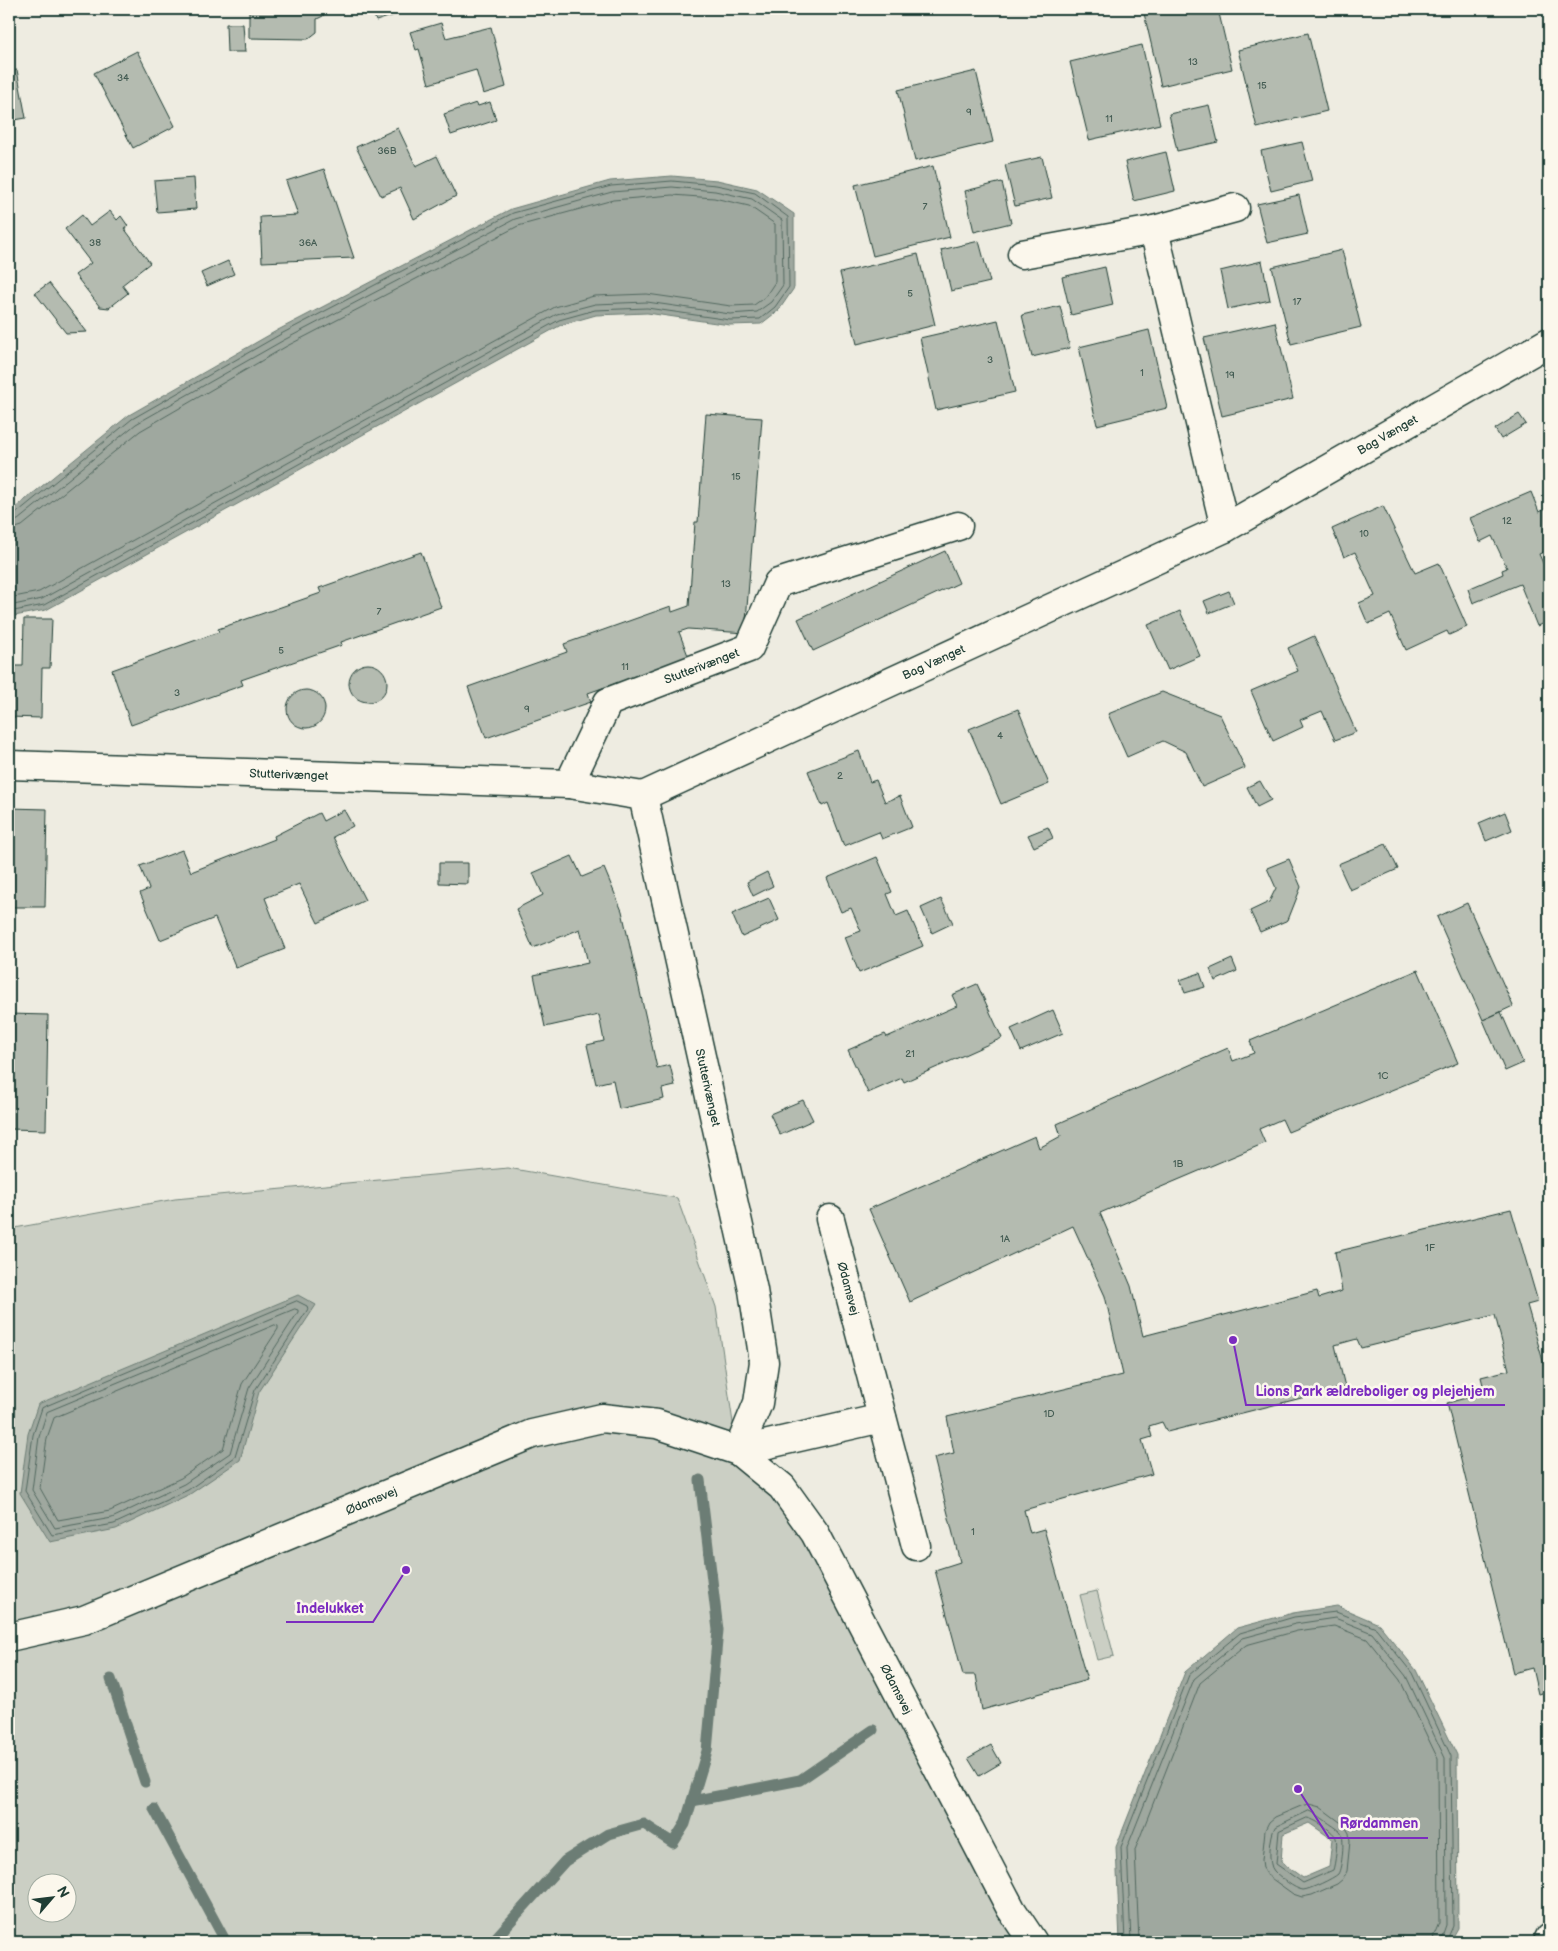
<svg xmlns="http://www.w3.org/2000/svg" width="1558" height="1951" viewBox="0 0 1558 1951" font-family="'Balsamiq Sans',sans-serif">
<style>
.green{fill:#cbcfc4;stroke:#75867c;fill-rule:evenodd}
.water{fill:#9fa89f;stroke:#6c7d74;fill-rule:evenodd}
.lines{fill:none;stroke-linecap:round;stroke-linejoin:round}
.shore{stroke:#52685f;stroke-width:1}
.stream{stroke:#6c7d74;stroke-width:11}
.building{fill:#b4bbb0;stroke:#1f3d34}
.minor-casing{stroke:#1f3d34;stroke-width:31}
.minor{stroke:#fbf7ec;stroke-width:28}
.labels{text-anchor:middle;stroke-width:5;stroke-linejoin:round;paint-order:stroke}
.number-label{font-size:10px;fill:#445c53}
.street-label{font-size:12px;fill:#1f3d34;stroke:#fbf7ec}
.leader{fill:none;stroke:#7b2cbf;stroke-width:2}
.callout-dot{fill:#7b2cbf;stroke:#fbf7ec;stroke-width:2}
.callout-label{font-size:14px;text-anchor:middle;font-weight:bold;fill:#7b2cbf;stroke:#fbf7ec;stroke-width:5;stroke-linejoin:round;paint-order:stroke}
</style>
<rect width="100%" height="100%" fill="#eeece1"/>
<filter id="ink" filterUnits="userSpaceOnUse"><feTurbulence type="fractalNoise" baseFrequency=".02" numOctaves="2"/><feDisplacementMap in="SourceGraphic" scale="10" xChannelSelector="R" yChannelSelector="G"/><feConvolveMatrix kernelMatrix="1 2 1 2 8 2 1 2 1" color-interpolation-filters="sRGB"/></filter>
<g filter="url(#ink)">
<g class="green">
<path d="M 508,1168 L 677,1198 L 716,1307 L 737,1450 L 782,1487 L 1027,1942 L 9,1942 L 9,1229 L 175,1199 ZM 38,1884 L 68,1884 L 68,1914 L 38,1914 Z"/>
<path d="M 1097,1591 L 1114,1656 L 1097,1660 L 1080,1595 Z"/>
</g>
<g class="water">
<path d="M 672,176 L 717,180 L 757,189 L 794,214 L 794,288 L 779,310 L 761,324 L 730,325 L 647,313 L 596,315 L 561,325 L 46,610 L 9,617 L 9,513 L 129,415 L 278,330 L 511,209 L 610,181 Z"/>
<path d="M 298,1295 L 316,1305 L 259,1392 L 240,1460 L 190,1494 L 116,1529 L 50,1542 L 20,1493 L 28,1434 L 38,1404 Z"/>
<path d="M 1337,1606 L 1379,1624 L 1416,1670 L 1457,1755 L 1458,1928 L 1450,1942 L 1120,1942 L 1116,1847 L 1185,1672 L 1237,1628 L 1293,1613 ZM 1309,1823 L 1332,1839 L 1329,1867 L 1303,1878 L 1281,1862 L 1283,1834 Z"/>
</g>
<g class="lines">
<g class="shore">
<path d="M 9,516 L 14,515 L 132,419 L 281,334 L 513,213 L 611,186 L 672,181 L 716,185 L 755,193 L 788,217 L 789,287 L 775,307 L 760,319 L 730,320 L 647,308 L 595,310 L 559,320 L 44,605 L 9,612"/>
<path d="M 9,522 L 18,520 L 136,424 L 284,340 L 515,219 L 612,192 L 672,187 L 715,191 L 752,199 L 782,220 L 783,285 L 771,302 L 757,312 L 730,314 L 647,302 L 595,304 L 557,314 L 42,599 L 9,606"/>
<path d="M 9,530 L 22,526 L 140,431 L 287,346 L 518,226 L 613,200 L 672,195 L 714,198 L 749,206 L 775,224 L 775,282 L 765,297 L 754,305 L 731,306 L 647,294 L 594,296 L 555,307 L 39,592 L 9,598"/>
<path d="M 297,1301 L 307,1306 L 308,1309 L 255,1390 L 235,1457 L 188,1490 L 114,1524 L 52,1535 L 25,1491 L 33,1435 L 42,1408 Z"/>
<path d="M 295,1309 L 298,1310 L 298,1312 L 249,1388 L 230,1453 L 184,1484 L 112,1518 L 55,1528 L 32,1490 L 39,1437 L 47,1412 Z"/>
<path d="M 275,1325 L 278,1326 L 278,1329 L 242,1384 L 223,1449 L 181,1478 L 110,1511 L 58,1520 L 40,1488 L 47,1438 L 54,1418 Z"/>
<path d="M 1309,1804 L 1320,1807 L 1344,1825 L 1349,1833 L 1350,1841 L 1347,1871 L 1343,1879 L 1337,1884 L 1312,1895 L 1302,1897 L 1293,1894 L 1268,1876 L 1263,1868 L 1262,1860 L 1265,1830 L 1269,1822 L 1275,1817 L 1301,1806 Z"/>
<path d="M 1309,1811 C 1316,1813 1320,1817 1326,1821 C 1330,1824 1337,1828 1341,1832 C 1345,1838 1342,1868 1338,1874 C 1334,1878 1309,1890 1303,1890 C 1294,1889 1280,1877 1274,1871 C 1267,1864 1270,1835 1275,1827 Z"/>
<path d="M 1307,1818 C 1313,1818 1335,1832 1336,1838 C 1338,1843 1335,1864 1333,1870 L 1303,1883 L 1276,1864 L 1279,1831 Z"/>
<path d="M 1125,1942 L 1121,1847 L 1189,1675 L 1240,1633 L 1294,1617 L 1336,1612 L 1376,1628 L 1412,1673 L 1451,1756 L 1453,1926 L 1446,1942"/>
<path d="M 1131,1942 L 1127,1848 L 1194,1679 L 1243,1638 L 1295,1624 L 1335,1618 L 1372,1633 L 1406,1676 L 1445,1758 L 1446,1925 L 1440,1942"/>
<path d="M 1139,1942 L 1135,1850 L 1200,1683 L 1246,1645 L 1297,1631 L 1334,1626 L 1367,1639 L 1400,1680 L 1438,1759 L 1439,1923 L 1434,1935 L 1433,1942"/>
</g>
<g class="stream">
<path d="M 111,1679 L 145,1782"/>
<path d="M 692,1801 L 800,1780 L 873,1730"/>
<path d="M 154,1809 L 226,1942"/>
<path d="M 492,1942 L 565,1861 L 608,1834 L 644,1824 L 673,1843 L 685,1824 L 707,1751 L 718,1630 L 700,1480"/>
</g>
</g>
<g class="building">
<path d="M 249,9 L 327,9 L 323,16 L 317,19 L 317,32 L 308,39 L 249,38 Z"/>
<path d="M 372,9 L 413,9 L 376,21 Z"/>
<path d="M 1143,9 L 1218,9 L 1232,69 L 1161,86 Z"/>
<path d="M 441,23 L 446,38 L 491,27 L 506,87 L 483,94 L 476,70 L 429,84 L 419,49 L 416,50 L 410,32 Z"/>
<path d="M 226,24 L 243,24 L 245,52 L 227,52 Z"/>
<path d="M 1308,33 L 1327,111 L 1257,128 L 1238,50 Z"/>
<path d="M 1142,45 L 1160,124 L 1089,140 L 1070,62 Z"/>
<path d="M 137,51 L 175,126 L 133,148 L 94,73 Z"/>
<path d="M 17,70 L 26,118 L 9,121 L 9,71 Z"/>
<path d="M 976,71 L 993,142 L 915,161 L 898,90 Z"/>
<path d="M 490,102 L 496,120 L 451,135 L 444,114 L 476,103 L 478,106 Z"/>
<path d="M 1209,105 L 1218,142 L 1177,151 L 1169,114 Z"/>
<path d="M 398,128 L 416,166 L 437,156 L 456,196 L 414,219 L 400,188 L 381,196 L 356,147 Z"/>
<path d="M 1302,142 L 1312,181 L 1271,191 L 1261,151 Z"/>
<path d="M 1166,152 L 1175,191 L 1134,201 L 1125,162 Z"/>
<path d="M 1042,157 L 1052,198 L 1015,206 L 1005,165 Z"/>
<path d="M 933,166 L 950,237 L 873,256 L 855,185 Z"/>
<path d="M 324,169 L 354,258 L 262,262 L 260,217 L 298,215 L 286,181 Z"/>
<path d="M 194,178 L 196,209 L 157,212 L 154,181 Z"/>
<path d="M 1002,182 L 1011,223 L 974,232 L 965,191 Z"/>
<path d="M 1299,195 L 1308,234 L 1267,243 L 1257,204 Z"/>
<path d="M 110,211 L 117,220 L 121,216 L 128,226 L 124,228 L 150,263 L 122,285 L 128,293 L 109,308 L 100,307 L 75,275 L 91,263 L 65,229 L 82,215 L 90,226 Z"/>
<path d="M 979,241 L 990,282 L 951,291 L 941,250 Z"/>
<path d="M 1342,250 L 1361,327 L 1291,344 L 1272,267 Z"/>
<path d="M 918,254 L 935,325 L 857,344 L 840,273 Z"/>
<path d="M 228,261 L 234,274 L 207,286 L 201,273 Z"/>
<path d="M 1262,261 L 1270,300 L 1228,309 L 1220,271 Z"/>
<path d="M 1105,267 L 1113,305 L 1071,315 L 1062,277 Z"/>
<path d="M 49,283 L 87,332 L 66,333 L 35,293 Z"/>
<path d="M 1060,306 L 1070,348 L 1032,357 L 1022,315 Z"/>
<path d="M 998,320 L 1015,392 L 936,410 L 920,338 Z"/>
<path d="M 1275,322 L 1293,399 L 1222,416 L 1204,338 Z"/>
<path d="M 1149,330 L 1167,408 L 1097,425 L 1079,347 Z"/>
<path d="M 706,414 L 762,418 L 745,633 L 688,629 L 679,632 L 689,658 L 588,693 L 591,702 L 486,738 L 468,687 L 567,652 L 564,644 L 671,606 L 672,612 L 689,606 L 695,522 L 698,522 Z"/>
<path d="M 1519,414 L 1526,424 L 1501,439 L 1495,429 Z"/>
<path d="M 1531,492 L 1539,512 L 1549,508 L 1549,550 L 1539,554 L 1549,577 L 1549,621 L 1537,626 L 1520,584 L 1473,603 L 1468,589 L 1503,574 L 1502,570 L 1507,568 L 1492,536 L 1480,542 L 1470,518 Z"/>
<path d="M 1383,506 L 1415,573 L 1439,563 L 1467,627 L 1449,635 L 1447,631 L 1406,650 L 1390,614 L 1368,624 L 1359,603 L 1375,596 L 1355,552 L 1344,557 L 1332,529 Z"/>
<path d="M 945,551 L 959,583 L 813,651 L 798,619 Z"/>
<path d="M 421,552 L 441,607 L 341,642 L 342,645 L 241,680 L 243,685 L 131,725 L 112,670 L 219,632 L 218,629 L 321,593 L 319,588 Z"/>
<path d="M 1229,591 L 1234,603 L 1209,613 L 1204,601 Z"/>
<path d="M 1180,611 L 1200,656 L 1168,670 L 1148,625 Z"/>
<path d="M 24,619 L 52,619 L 50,668 L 42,668 L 41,718 L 9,717 L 9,666 L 23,666 Z"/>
<path d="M 1314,636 L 1356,732 L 1335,740 L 1322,711 L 1300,720 L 1303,727 L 1273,741 L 1251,691 L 1298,671 L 1288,648 Z"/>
<circle cx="368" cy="683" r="19"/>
<circle cx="306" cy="709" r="19"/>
<path d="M 1162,692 L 1220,715 L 1245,768 L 1202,787 L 1186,752 L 1163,741 L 1127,757 L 1108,714 Z"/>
<path d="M 1018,709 L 1049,784 L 1001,804 L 969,729 Z"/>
<path d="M 859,751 L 870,782 L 876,780 L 885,802 L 900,796 L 912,827 L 882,839 L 879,832 L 844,846 L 828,803 L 822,806 L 808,771 Z"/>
<path d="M 1260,781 L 1271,800 L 1257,807 L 1247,787 Z"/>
<path d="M 9,808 L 47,809 L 45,907 L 9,907 Z"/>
<path d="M 344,810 L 353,826 L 333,837 L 365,900 L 318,923 L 299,884 L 265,898 L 285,949 L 236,968 L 215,918 L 160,940 L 140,893 L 149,889 L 140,866 L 182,850 L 191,872 L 275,839 L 274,836 L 319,813 L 323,821 Z"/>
<path d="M 1505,812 L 1512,830 L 1486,841 L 1479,823 Z"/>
<path d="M 1048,827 L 1053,838 L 1034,847 L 1028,835 Z"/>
<path d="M 1386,844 L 1398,869 L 1350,890 L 1338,864 Z"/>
<path d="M 572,856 L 582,877 L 604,868 L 622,911 L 657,1068 L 670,1065 L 675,1086 L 662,1089 L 664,1099 L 619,1109 L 613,1080 L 596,1084 L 587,1045 L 604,1041 L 599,1015 L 545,1027 L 534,975 L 588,963 L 580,929 L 533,948 L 516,909 L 543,895 L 533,873 Z"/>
<path d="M 877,857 L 892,892 L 887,894 L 896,916 L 908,911 L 923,946 L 859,973 L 845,937 L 861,931 L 851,908 L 841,912 L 827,878 Z"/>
<path d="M 1289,859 L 1301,887 L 1288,920 L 1260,932 L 1250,911 L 1269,902 L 1276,888 L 1267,868 Z"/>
<path d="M 439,863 L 468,863 L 468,884 L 439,883 Z"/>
<path d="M 767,872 L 773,886 L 753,896 L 747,882 Z"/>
<path d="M 769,898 L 779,920 L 742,937 L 732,914 Z"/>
<path d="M 941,899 L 953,923 L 932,933 L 921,908 Z"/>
<path d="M 1467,903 L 1513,1006 L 1483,1020 L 1437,917 Z"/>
<path d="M 1232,959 L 1237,971 L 1215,981 L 1210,969 Z"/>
<path d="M 1418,970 L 1458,1063 L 1288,1132 L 1282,1119 L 1259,1129 L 1265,1143 L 1100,1213 L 1131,1286 L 1143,1336 L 1317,1291 L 1319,1298 L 1342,1291 L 1335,1252 L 1511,1209 L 1538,1302 L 1527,1305 L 1547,1375 L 1549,1375 L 1549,1691 L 1538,1694 L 1532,1668 L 1513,1673 L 1447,1403 L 1485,1393 L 1481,1377 L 1509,1370 L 1495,1315 L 1361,1348 L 1357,1339 L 1335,1345 L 1345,1387 L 1167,1432 L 1162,1422 L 1149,1426 L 1152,1437 L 1142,1440 L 1152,1474 L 1024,1510 L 1030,1533 L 1044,1529 L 1087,1680 L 982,1710 L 976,1675 L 963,1675 L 935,1570 L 960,1562 L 934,1458 L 954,1453 L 947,1417 L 1123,1375 L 1105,1296 L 1073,1226 L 910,1302 L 869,1209 L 1035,1136 L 1039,1148 L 1061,1136 L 1057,1124 L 1228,1048 L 1233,1061 L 1254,1053 L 1250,1041 Z"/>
<path d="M 1200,973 L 1205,987 L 1185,993 L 1180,980 Z"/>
<path d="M 977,984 L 1002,1038 L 904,1082 L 902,1078 L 868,1093 L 848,1050 L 885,1034 L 887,1037 L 957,1006 L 952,995 Z"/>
<path d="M 1053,1010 L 1063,1033 L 1021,1051 L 1011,1029 Z"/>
<path d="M 1501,1012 L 1523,1063 L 1505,1071 L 1483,1020 Z"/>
<path d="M 9,1014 L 48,1015 L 46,1130 L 9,1129 Z"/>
<path d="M 803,1100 L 813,1120 L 780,1135 L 770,1114 Z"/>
<path d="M 991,1745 L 1001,1763 L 979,1776 L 968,1758 Z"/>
</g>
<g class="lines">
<g class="minor-casing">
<g id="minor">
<path d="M 1154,230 L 1235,208"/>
<path d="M 1022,254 L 1154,230 L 1225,528"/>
<path id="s1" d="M 9,765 L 569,784 L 643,796 L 753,1290 L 764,1362 L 758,1403 L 738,1451"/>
<path id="s2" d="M 569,784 L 608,702 L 749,648 L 778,583 L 958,526"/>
<path id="s3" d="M 643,796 L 1225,528 L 1549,342"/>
<path id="s4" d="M 830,1219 L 916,1546"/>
<path d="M 738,1451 L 882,1418"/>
<path id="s5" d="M 9,1637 L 84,1620 L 532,1434 L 602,1418 L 657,1424 L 738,1451 L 782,1487 L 815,1533 L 1011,1909 L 1033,1942"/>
<path d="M 1547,1942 L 1549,1938"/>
</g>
</g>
<use href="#minor" class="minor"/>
</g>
</g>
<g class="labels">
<g class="number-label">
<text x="1193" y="65">13</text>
<text x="123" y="81">34</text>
<text x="1262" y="89">15</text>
<text x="969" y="115">9</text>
<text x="1109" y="122">11</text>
<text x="387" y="154">36B</text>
<text x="925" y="210">7</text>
<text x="95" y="246">38</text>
<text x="308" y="246">36A</text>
<text x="910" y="297">5</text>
<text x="1297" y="305">17</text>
<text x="990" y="363">3</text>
<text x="1142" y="376">1</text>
<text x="1230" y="378">19</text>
<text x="736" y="480">15</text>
<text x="1507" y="524">12</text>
<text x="1364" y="537">10</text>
<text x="726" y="587">13</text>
<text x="379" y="615">7</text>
<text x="281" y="654">5</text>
<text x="625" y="670">11</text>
<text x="177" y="696">3</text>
<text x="527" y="712">9</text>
<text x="1000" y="739">4</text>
<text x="840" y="779">2</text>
<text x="910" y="1057">21</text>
<text x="1383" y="1079">1C</text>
<text x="1178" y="1167">1B</text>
<text x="1005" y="1242">1A</text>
<text x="1430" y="1251">1F</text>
<text x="1049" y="1417">1D</text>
<text x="973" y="1535">1</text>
</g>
<g class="street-label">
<text dy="4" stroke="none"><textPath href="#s3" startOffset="828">Bag Vænget</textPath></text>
<text dy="4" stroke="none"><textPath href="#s3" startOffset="320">Bag Vænget</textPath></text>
<text dy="4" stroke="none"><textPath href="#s2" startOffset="191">Stutterivænget</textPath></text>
<text dy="4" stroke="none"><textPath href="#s1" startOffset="280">Stutterivænget</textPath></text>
<text dy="4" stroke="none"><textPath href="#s1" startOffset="934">Stutterivænget</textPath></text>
<text dy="4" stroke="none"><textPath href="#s4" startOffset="72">Ødamsvej</textPath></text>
<text dy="4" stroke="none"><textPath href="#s5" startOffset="388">Ødamsvej</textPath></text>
<text dy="4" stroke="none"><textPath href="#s5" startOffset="1064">Ødamsvej</textPath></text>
</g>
</g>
<path class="leader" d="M1233 1340L1246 1405H1505M406 1570L373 1622H286M1298 1789L1329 1838H1428"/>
<g class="callout-dot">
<circle cx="1233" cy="1340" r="5"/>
<circle cx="406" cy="1570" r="5"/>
<circle cx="1298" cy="1789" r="5"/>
</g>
<g class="callout-label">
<text x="1375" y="1396">Lions Park ældreboliger og plejehjem</text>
<text x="330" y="1613">Indelukket</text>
<text x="1379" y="1828">Rørdammen</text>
</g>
<rect width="1558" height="1951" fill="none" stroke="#fbf7ec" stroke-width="30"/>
<rect x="15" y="15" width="1528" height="1921" fill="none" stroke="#1f3d34" stroke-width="2" filter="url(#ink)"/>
<g transform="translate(52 1898) rotate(62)"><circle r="24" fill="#fbf7ec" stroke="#a3ada2"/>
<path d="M0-4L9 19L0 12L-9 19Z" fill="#1f3d34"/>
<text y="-8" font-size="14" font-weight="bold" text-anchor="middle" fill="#1f3d34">N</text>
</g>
</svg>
